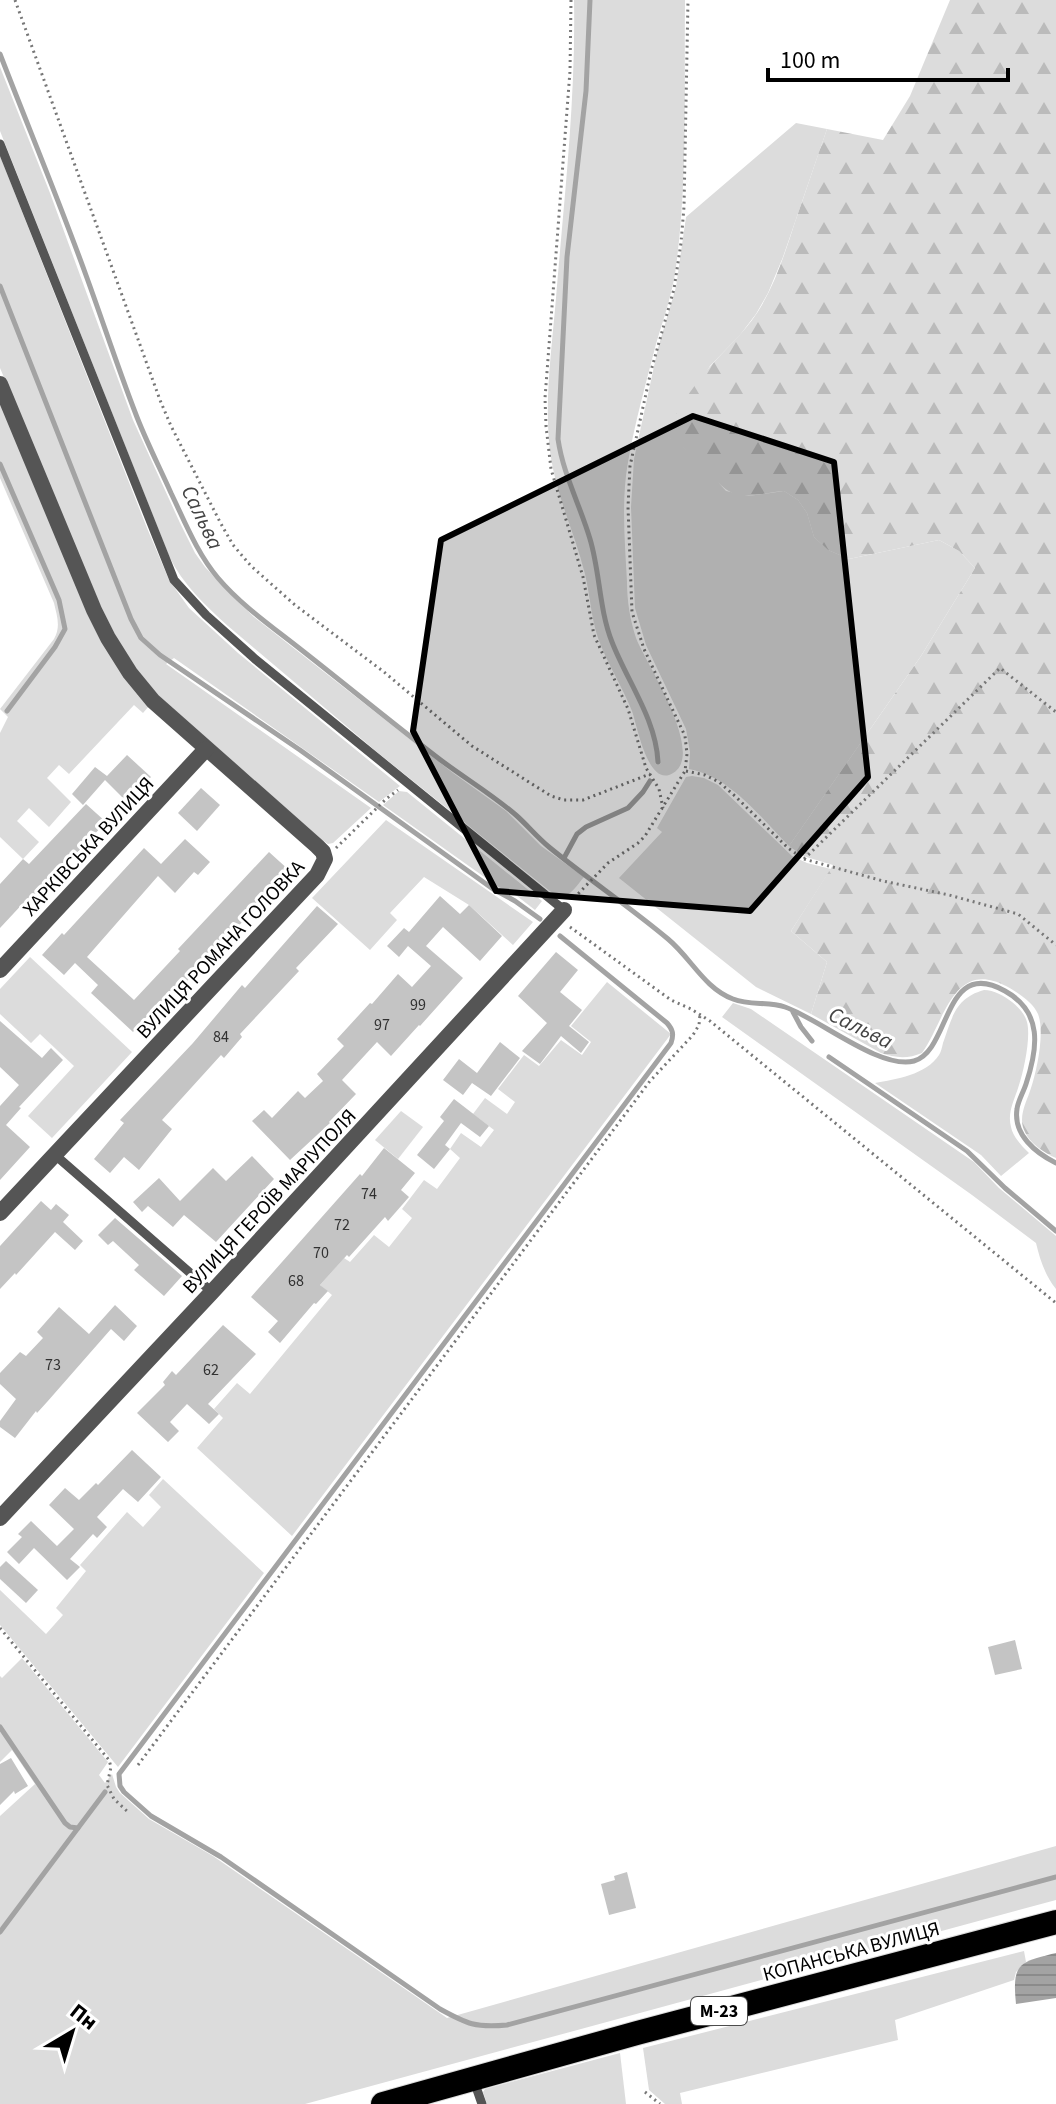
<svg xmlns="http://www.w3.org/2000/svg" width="1056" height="2104" viewBox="0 0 1056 2104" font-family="'Source Sans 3',sans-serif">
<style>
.green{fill:#dcdcdc}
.forest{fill:url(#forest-firs)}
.water{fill:url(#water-rules)}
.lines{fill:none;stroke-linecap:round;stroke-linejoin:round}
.stream{stroke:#a3a3a3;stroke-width:5}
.building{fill:#c4c4c4}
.highway-casing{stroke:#dbdbdb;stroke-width:26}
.path{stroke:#777;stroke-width:3;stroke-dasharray:2 4;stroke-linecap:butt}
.lane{stroke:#555;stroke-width:9}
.street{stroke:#555;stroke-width:16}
.highway{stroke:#000;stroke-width:24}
.marked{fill:#000;fill-opacity:0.2;stroke:#000;stroke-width:6;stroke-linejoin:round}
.labels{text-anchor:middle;stroke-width:6;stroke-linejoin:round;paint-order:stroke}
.number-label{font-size:16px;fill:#313131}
.shield{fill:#fff;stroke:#4c4c4c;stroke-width:2}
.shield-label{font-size:18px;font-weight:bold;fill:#000}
.street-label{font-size:20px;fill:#000;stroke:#fff}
.water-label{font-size:22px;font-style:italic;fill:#444;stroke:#fff}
</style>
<defs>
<pattern id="forest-firs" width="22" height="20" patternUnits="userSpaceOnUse" patternTransform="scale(2)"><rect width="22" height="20" fill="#dcdcdc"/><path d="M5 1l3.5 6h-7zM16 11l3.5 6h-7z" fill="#bbb"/></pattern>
<pattern id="water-rules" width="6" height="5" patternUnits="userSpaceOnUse" patternTransform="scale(2)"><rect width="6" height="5" fill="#a3a3a3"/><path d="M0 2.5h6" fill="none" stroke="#8b8b8b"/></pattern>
</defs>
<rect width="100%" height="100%" fill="#fff"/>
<g class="green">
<path d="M 574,0 L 685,0 C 684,91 688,184 675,274 C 671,297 663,321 656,344 C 646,383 635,422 628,462 C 621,501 625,543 627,582 C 627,601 630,620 636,638 C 645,662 711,760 669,775 C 647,782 637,725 632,711 C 622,686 607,663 598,638 C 591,617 590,595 585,574 C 574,530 553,489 549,442 C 545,394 552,346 556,298 C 564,199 576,99 574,0 Z"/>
<path d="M 0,67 L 50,193 L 133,420 L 180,523 L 195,553 L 205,567 L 231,595 L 254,617 L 453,773 L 506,811 L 541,846 L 584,877 C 576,886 569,900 556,896 L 377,752 L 228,626 C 205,605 183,585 169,556 L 0,131 Z"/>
<path d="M 796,123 L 827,129 L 783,257 L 768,293 L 756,314 L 740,335 L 710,366 L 666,436 L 676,441 L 697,459 L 726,491 L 749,496 L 784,491 L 798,500 L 807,513 L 814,537 L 828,550 L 849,559 L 939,540 L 959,551 L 975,568 L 921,656 L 789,846 C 760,817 731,777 689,769 L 690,752 L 686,729 L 646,645 L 635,608 L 631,507 L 634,459 L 658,348 L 676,287 L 686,217 Z"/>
<path d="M 0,156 L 147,528 L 169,580 L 189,608 L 238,653 L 400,786 L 379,802 L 174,658 L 166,664 L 371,808 L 333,843 L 328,844 L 321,839 L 158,695 L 138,671 L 117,639 L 98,600 L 0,368 Z"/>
<path d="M 0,403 L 149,706 L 143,713 L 134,705 L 69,774 L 59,765 L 47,778 L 71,802 L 49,827 L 29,808 L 17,821 L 39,842 L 23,859 L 0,837 L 0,733 L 8,717 L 0,709 L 54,639 C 61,627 57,616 54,603 L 0,478 Z"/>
<path d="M 692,776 L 704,778 L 718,785 L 792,856 L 807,863 L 831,869 L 791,931 L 827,962 L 811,1014 L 756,987 L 619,878 L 662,832 L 657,828 L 686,777 Z"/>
<path d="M 399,791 L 407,792 L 542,901 L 535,910 L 517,896 L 497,886 L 383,805 Z"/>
<path d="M 386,820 L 533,922 L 513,945 L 469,905 L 424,877 L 390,913 L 397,920 L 370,950 L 312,898 Z"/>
<path d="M 30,957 L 132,1052 L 52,1138 L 28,1116 L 74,1066 L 40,1034 L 31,1043 L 0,1014 L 0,989 Z"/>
<path d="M 607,982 L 671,1034 L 292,1536 L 197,1448 L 223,1418 L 214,1409 L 237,1383 L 250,1394 L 332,1295 L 320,1285 L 344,1258 L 350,1262 L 374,1235 L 389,1247 L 412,1218 L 402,1209 L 424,1180 L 437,1189 L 460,1158 L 450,1149 L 461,1133 L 481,1147 L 494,1130 L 473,1114 L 485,1098 L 507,1114 L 515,1102 L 498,1089 L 524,1055 L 539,1066 L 561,1040 L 582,1055 L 591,1042 L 571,1026 Z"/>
<path d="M 984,990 C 994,990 1004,996 1012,1002 C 1018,1007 1025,1014 1027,1022 C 1031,1037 1024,1070 1019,1085 C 1015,1099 1007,1112 1011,1127 C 1013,1137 1022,1146 1029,1153 L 1001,1176 L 981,1155 L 875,1083 C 896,1079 926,1075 939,1055 C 941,1052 942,1047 943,1043 C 952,1018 955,998 984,990 Z"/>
<path d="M 733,1003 L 751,1009 L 974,1162 L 999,1188 L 1056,1236 L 1056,1289 C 1045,1275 1040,1260 1036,1243 L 972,1195 L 722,1017 Z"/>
<path d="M 401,1111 L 423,1127 L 398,1159 L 375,1140 Z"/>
<path d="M 163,1479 L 264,1573 L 118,1767 L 0,1625 L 0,1590 L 46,1634 L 63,1615 L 56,1608 L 86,1571 L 80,1565 L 127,1512 L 143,1527 L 161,1507 L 149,1495 Z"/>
<path d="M 22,1658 L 108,1762 L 99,1775 L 105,1783 L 112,1774 L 116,1787 L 120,1793 L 149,1819 L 213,1856 L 447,2018 L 1056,1846 L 1056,1900 L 305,2104 L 0,2104 L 0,1816 L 35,1784 L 12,1750 L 0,1762 L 0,1676 L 2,1678 Z"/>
<path d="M 1024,1951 L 1026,1962 L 1016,1972 L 1014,1980 L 895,2020 L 898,2040 L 680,2093 L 682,2104 L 665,2104 L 649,2090 L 643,2048 Z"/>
<path d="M 620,2053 L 626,2104 L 487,2104 L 483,2092 L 485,2089 Z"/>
</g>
<path class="forest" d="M 950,0 L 1056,0 L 1056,1158 C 1044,1153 1029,1143 1024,1130 C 1018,1116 1027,1101 1031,1088 C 1037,1070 1045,1032 1038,1014 C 1033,1002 1017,992 1006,986 C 953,958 944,1023 922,1053 C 908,1059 895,1058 881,1053 L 811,1014 L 827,962 L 791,931 L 833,865 L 803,856 L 789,846 L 921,656 L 975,568 L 959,551 L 939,540 L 849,559 L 828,550 L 814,537 L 807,513 L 798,500 L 784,491 C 769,492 753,497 739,495 C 717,492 693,447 665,436 C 677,411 690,390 708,369 C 724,350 743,334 757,313 C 775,285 785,253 795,222 C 806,191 816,160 827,129 L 883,140 L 910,96 Z"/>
<path class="water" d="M 1056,1953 L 1056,1998 L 1016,2004 C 1012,1964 1018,1962 1056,1953 Z"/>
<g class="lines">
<g class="stream">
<path d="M 590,0 L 586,91 L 567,257 L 558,439 C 563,474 580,505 590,539 C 600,572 599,609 612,642 C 627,681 656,719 658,762"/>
<path d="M 0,54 C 29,129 60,203 87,278 C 103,322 118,368 135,412 C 145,439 159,466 171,493 C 185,522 197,553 218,578 C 241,605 271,626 299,648 C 345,684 391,722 438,758 C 464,778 492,794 517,816 C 528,826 537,837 549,847 C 588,879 630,907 668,939 C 691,958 704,988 733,999 C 750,1006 768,1001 785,1007 C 818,1018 880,1070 914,1061 C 951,1051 943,956 1005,991 C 1043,1012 1038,1048 1026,1084 C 1023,1093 1018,1101 1017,1109 C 1013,1135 1036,1153 1056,1163"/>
<path d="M 0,286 L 131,619 L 141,638 L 160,655 L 300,750 L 493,889 L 515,901 L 540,919"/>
<path d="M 0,464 L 59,600 L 65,629 L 55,647 L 7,711"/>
<path d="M 564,858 L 577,834 L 586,827 L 628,808 L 643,792 L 650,781"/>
<path d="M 560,936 L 667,1023 C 673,1030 674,1034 671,1043 L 119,1774 L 120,1786 L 124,1792 L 151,1816 L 221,1857 L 440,2009 C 467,2024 476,2028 507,2025 L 1056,1877"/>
<path d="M 793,1012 L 801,1027 L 812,1041"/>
<path d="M 829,1057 L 967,1151 L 1005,1188 L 1056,1231"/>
<path d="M 0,1727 L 65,1823 L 70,1827 L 78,1828"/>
<path d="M 0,1932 L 105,1792"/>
</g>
</g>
<g class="building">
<path d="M 127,755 L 151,777 L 127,802 L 105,780 L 83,805 L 72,794 L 95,767 L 107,776 Z"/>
<path d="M 201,788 L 220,805 L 197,831 L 178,813 Z"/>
<path d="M 86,804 L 106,822 L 58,873 L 56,872 L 29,901 L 27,899 L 0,928 L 0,884 L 23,859 L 29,864 Z"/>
<path d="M 185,839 L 210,862 L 198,875 L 194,872 L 175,893 L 158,876 L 87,957 L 134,1000 L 180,951 L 178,949 L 269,852 L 290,871 L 160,1010 L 156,1006 L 133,1032 L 91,993 L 98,985 L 75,963 L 64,975 L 42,955 L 62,933 L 64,935 L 144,848 L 161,864 Z"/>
<path d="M 440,896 L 460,914 L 469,905 L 502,936 L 480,961 L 443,927 L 426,946 L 463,978 L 420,1026 L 419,1025 L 391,1056 L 377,1042 L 342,1080 L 356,1094 L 329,1122 L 330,1123 L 290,1160 L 252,1121 L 264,1110 L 272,1118 L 298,1091 L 305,1098 L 323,1081 L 317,1074 L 344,1046 L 337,1039 L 370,1003 L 372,1004 L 398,974 L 412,987 L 431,966 L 408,946 L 399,957 L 387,946 L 404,928 L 409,932 Z"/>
<path d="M 317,906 L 338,924 L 296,968 L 299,971 L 240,1034 L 242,1037 L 224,1058 L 221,1055 L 162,1120 L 172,1129 L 139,1170 L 124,1157 L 110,1173 L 94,1159 L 124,1123 L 120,1120 L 193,1043 L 242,985 L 245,988 Z"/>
<path d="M 556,952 L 578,970 L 560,992 L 582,1010 L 569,1026 L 589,1042 L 581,1053 L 561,1036 L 540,1064 L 522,1051 L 547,1023 L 518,996 Z"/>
<path d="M 0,1021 L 42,1058 L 51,1048 L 63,1060 L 19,1107 L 21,1108 L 6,1125 L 30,1147 L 0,1180 L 0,1106 L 19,1085 L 0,1067 Z"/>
<path d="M 500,1042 L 520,1058 L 491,1096 L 472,1083 L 463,1095 L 443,1080 L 459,1059 L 477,1073 Z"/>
<path d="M 454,1099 L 489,1126 L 480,1137 L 461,1123 L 445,1145 L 450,1149 L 434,1169 L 417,1155 L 444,1121 L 440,1117 Z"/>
<path d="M 384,1148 L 415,1173 L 401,1190 L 409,1197 L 388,1221 L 385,1217 L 349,1257 L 347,1255 L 320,1285 L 328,1291 L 316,1304 L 314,1303 L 280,1343 L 268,1332 L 278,1321 L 251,1297 L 360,1174 L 362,1176 Z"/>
<path d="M 252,1156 L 274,1179 L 216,1242 L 184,1215 L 173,1227 L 148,1206 L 142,1212 L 133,1202 L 159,1178 L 180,1201 L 213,1168 L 226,1181 Z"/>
<path d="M 41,1201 L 51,1210 L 56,1204 L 69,1215 L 63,1222 L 83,1241 L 75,1250 L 55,1232 L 16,1275 L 15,1273 L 0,1289 L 0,1246 Z"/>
<path d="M 115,1218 L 182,1276 L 164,1296 L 134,1270 L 139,1265 L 113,1241 L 108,1245 L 98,1235 Z"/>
<path d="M 115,1305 L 137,1326 L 124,1341 L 111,1329 L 47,1402 L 37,1413 L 36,1411 L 15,1438 L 0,1427 L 0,1421 L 16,1399 L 0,1384 L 0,1373 L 20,1352 L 26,1356 L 43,1338 L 37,1332 L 59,1307 L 89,1334 Z"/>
<path d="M 223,1325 L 256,1354 L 208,1404 L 219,1414 L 209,1424 L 187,1404 L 170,1422 L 179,1431 L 168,1442 L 137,1413 L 165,1385 L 163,1382 L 172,1371 L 176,1375 Z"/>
<path d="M 132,1450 L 161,1477 L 138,1502 L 123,1489 L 97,1517 L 107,1527 L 97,1538 L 93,1534 L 70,1559 L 80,1567 L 67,1580 L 34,1548 L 19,1564 L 7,1552 L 22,1537 L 18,1534 L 31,1521 L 57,1546 L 74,1529 L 49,1505 L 65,1488 L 79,1500 L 96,1483 L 98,1485 Z"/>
<path d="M 6,1561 L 38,1590 L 26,1603 L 0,1579 L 0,1567 Z"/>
<path d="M 1015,1640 L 1022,1669 L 995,1675 L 988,1647 Z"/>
<path d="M 11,1758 L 28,1786 L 15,1794 L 14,1791 L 0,1805 L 0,1764 Z"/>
<path d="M 627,1872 L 636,1908 L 609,1915 L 601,1884 L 615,1880 L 614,1876 Z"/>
</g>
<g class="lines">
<g class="highway-casing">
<path id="highway" d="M 383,2104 L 637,2033 L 1056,1922"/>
</g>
<g class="path">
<path d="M 15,0 L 160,400 L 171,426 L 220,522 L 233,545 L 251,566 L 295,605 L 384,672 L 472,746 L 551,796 L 564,800 L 583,800 L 650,774"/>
<path d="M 571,0 L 570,71 L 545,398 L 546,426 L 551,469 L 583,577 L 594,635 L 628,709 L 646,768 L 659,789 L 663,808"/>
<path d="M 686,771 L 705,775 L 719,782 L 735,796 L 788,848 L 804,859 L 883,881 L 949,895 L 1018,914 L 1056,945"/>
<path d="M 336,848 L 386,799 L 398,790"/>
<path d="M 804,859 L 1000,668 L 1056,712"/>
<path d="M 574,898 L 608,863 L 638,843 L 645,836 L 685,771 L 687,754 L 685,736 L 644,649 L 632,612 L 628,507 L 630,466 L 651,371 L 674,289 L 681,243 L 684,207 L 688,0"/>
<path d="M 570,927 L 671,1000 L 691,1009 L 710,1021 L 1056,1303"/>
<path d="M 0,1628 L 109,1760 L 111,1767 L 107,1785 L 114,1799 L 128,1812"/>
<path d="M 138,1765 L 650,1081 L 693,1035 L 699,1025 L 700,1014"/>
<path d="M 645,2092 L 660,2104"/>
</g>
<g class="lane">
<path d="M 0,144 L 174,580 L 206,615 L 255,659 L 564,910"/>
<path d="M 54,1154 L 212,1292"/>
<path d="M 474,2081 L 482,2104"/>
</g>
<g class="street">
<path d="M 0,384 L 94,610 L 108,638 L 130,673 L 153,701 L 317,846 L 323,852 L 325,859 L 317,875 L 0,1213"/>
<path d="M 0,970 L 206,749"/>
<path d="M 0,1518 L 212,1292 L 564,910"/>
</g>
<use href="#highway" class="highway"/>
</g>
<path class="marked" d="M 693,416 L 834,462 L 868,777 L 750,911 L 496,891 L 413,731 L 441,540 Z"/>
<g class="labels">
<g class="number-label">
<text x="418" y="1010">99</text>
<text x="382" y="1030">97</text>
<text x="221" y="1042">84</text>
<text x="369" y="1199">74</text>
<text x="342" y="1230">72</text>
<text x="321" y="1258">70</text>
<text x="296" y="1286">68</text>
<text x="53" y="1370">73</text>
<text x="211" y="1375">62</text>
</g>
<rect class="shield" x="691" y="1997" width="56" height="28" rx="6"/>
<g class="shield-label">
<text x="719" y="2017">М-23</text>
</g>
<g class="street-label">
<text transform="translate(88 846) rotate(-47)" y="7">ХАРКІВСЬКА ВУЛИЦЯ</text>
<text transform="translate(220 949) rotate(-47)" y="7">ВУЛИЦЯ РОМАНА ГОЛОВКА</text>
<text transform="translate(269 1201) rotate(-47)" y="7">ВУЛИЦЯ ГЕРОЇВ МАРІУПОЛЯ</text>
<text transform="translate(851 1951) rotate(-15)" y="7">КОПАНСЬКА ВУЛИЦЯ</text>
</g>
<g class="water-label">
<text transform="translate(203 517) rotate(64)" y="8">Сальва</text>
<text transform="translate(861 1027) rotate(26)" y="8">Сальва</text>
</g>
</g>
<g transform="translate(72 2032) rotate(38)" stroke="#ffffff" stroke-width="6" paint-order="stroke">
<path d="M0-6L14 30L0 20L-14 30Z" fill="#000000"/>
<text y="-12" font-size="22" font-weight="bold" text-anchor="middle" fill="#000000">Пн</text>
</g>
<path d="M768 68v12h240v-12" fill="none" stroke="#000000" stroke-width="4"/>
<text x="780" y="68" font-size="24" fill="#000000" stroke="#ffffff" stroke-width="6" paint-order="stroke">100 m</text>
</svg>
